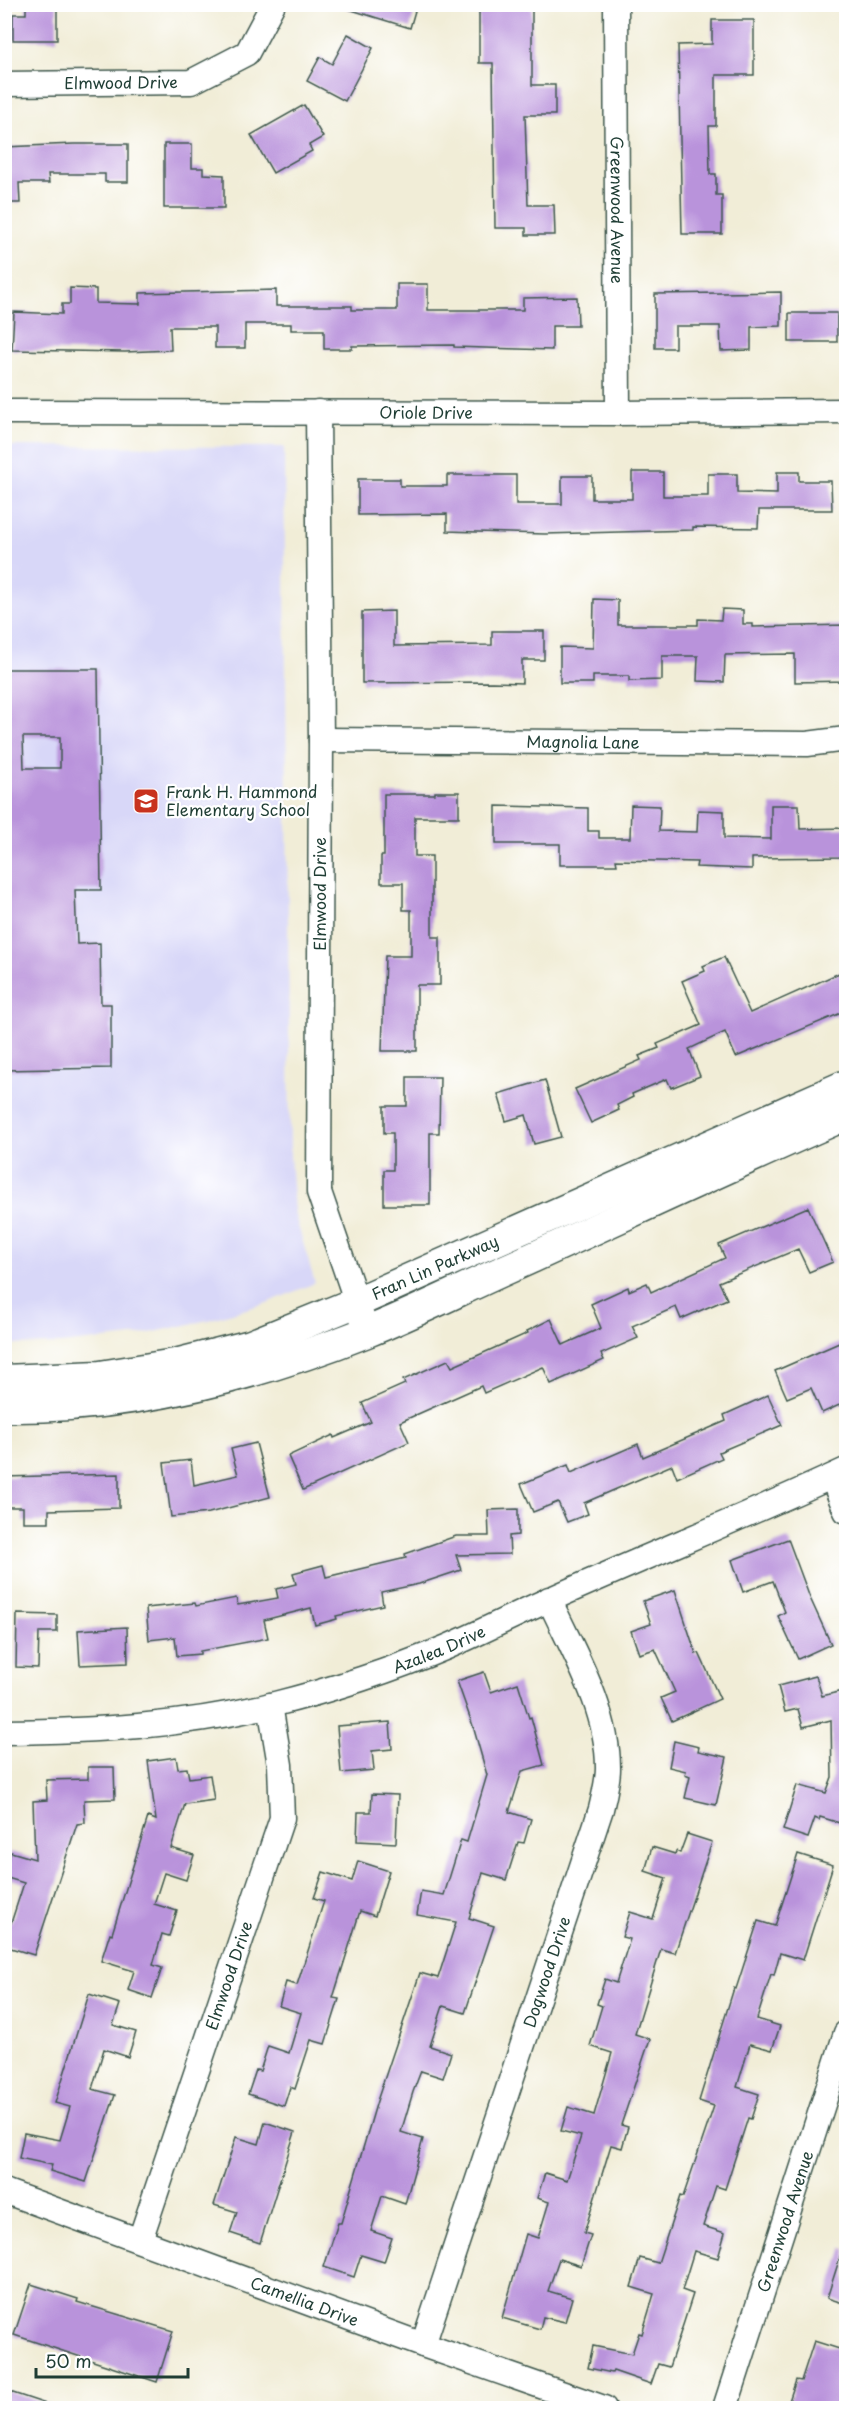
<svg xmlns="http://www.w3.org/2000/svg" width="851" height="2413" viewBox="0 0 851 2413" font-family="'Playpen Sans',sans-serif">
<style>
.built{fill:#d8d7f8}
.building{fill:#b993db;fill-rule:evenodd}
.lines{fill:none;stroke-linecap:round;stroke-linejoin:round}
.minor-casing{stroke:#3e574c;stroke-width:27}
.tertiary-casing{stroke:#3e574c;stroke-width:33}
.minor{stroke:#fff;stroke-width:24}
.tertiary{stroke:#fff;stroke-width:30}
.labels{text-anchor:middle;stroke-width:4.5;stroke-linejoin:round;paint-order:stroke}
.street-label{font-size:16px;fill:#1f3d34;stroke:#fff}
.poi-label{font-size:16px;fill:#1f3d34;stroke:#fff;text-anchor:start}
</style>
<rect width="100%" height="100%" fill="#fff"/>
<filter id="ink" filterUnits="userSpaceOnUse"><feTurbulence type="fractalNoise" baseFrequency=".0167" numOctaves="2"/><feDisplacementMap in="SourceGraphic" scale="12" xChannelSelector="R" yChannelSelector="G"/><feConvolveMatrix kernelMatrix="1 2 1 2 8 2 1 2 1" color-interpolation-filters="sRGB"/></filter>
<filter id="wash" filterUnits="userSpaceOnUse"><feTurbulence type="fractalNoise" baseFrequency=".008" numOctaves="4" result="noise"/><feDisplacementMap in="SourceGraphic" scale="24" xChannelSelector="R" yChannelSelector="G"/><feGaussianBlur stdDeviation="1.35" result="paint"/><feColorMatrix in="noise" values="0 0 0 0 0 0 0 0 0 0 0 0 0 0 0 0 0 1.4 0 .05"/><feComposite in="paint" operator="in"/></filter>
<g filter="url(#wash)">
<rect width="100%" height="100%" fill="#f1edd7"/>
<path class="built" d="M 4,446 L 284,447 L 290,1156 L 294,1212 L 315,1283 L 267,1303 L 208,1320 L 141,1335 L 61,1344 L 5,1345 Z"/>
<g id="blocks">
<g class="building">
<path d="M 26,4 L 57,4 L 57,40 L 13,40 L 13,14 L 26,14 Z"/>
<path d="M 346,4 L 417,4 L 410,28 L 345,8 Z"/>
<path d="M 479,4 L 532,4 L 532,85 L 555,85 L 555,115 L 525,115 L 528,205 L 554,205 L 555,235 L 526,235 L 526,228 L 495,228 L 493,63 L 479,63 Z"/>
<path d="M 712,20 L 754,20 L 754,75 L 716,75 L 716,126 L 709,126 L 710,174 L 716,174 L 716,195 L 722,195 L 722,234 L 682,234 L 678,45 L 712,44 Z"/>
<path d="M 348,34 L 373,48 L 345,101 L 307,81 L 320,57 L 332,64 Z"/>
<path d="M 304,105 L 323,137 L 309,145 L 312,151 L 273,173 L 251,135 Z"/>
<path d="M 74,144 L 128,144 L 128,182 L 105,182 L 105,174 L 48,174 L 49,183 L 19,183 L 20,203 L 4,203 L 4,147 Z"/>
<path d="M 164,144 L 192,144 L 192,168 L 203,168 L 203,174 L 224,175 L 224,208 L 164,208 Z"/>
<path d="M 397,284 L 428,284 L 428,310 L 523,310 L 523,298 L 577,297 L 578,326 L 552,326 L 552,350 L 454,347 L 454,345 L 352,346 L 352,349 L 324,349 L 324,330 L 291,330 L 291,324 L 245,324 L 245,348 L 215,348 L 215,327 L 170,327 L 171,350 L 125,352 L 12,350 L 14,312 L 62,314 L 62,304 L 70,304 L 70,288 L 96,289 L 96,303 L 140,304 L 140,293 L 276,290 L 276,306 L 352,306 L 352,310 L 397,310 Z"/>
<path d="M 781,292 L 781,326 L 751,327 L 751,350 L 721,351 L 720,326 L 675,326 L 675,348 L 655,348 L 655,294 Z"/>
<rect x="789" y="313" width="48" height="29"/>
<path d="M 632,472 L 663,472 L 663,496 L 708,496 L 708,474 L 737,474 L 737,493 L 777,494 L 777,472 L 799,472 L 799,481 L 831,481 L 832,510 L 759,510 L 758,528 L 693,527 L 693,530 L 545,534 L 447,531 L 447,514 L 358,515 L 358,479 L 400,479 L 400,486 L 447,486 L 447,475 L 516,475 L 516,504 L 562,504 L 562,476 L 592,476 L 592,499 L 632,499 Z"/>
<path d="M 594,599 L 618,600 L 618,625 L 698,625 L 698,619 L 721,620 L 722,609 L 743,610 L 743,624 L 753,624 L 753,627 L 846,625 L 846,681 L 795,682 L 795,654 L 725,655 L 724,682 L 697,681 L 698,656 L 662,656 L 662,680 L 629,681 L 629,676 L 593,676 L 593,683 L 560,683 L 560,647 L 593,648 Z"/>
<path d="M 394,611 L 394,646 L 492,645 L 492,631 L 544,631 L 544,660 L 522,660 L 522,683 L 492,682 L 362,683 L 362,612 Z"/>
<path d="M 4,669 L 98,669 L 101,890 L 75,890 L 77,944 L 100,943 L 101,1004 L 111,1004 L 111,1068 L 4,1070 ZM 23,737 L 60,737 L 60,768 L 24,768 Z"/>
<path d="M 435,792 L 459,792 L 459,817 L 415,817 L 415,856 L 432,856 L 432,937 L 440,937 L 440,985 L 417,985 L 417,1051 L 382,1051 L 385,956 L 411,956 L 411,910 L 403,910 L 403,883 L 381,883 L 381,856 L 384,856 L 384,794 L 435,794 Z"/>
<path d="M 631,805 L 660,806 L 659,831 L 697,832 L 698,810 L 724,811 L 724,838 L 771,839 L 771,805 L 799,805 L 800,829 L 846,828 L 846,857 L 752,858 L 752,869 L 696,867 L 697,862 L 616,860 L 617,865 L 560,865 L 560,844 L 496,844 L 496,806 L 588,808 L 588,831 L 599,831 L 599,838 L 630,838 Z"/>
<path d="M 724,957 L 750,1013 L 846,970 L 846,1011 L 736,1057 L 725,1032 L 689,1049 L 700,1076 L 671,1088 L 667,1079 L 632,1094 L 633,1097 L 617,1105 L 619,1110 L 591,1123 L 575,1089 L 641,1060 L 639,1056 L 659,1048 L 657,1044 L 701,1025 L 682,981 L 705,971 L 703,966 Z"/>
<path d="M 407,1077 L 440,1077 L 439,1133 L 430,1133 L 430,1205 L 384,1205 L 384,1170 L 393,1170 L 393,1133 L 384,1133 L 384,1106 L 407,1106 Z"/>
<path d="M 545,1080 L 561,1137 L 534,1144 L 526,1115 L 506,1121 L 498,1094 Z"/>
<path d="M 808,1207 L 833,1262 L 809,1272 L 798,1249 L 719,1282 L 727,1299 L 681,1319 L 676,1307 L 632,1326 L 638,1338 L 601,1354 L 604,1360 L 551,1384 L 543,1367 L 484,1393 L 481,1386 L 400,1422 L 409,1442 L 303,1490 L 288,1456 L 333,1435 L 334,1438 L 371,1422 L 362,1403 L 405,1384 L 403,1380 L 448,1360 L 452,1367 L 528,1333 L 527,1331 L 551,1319 L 563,1345 L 601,1328 L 591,1304 L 628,1287 L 629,1291 L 647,1283 L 651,1292 L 725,1258 L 719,1245 Z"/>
<path d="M 846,1340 L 846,1402 L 822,1413 L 811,1388 L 787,1398 L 775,1371 Z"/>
<path d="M 768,1395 L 782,1425 L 719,1452 L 722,1458 L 677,1478 L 672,1465 L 584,1503 L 588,1514 L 567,1522 L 558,1502 L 533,1512 L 521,1484 L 568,1465 L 571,1473 L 638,1444 L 643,1457 L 726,1421 L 724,1415 Z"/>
<path d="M 256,1443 L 270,1497 L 209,1513 L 171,1517 L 164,1463 L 191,1460 L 194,1485 L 238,1475 L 231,1449 Z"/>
<path d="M 119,1474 L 119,1508 L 49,1510 L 49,1522 L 23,1522 L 23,1507 L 4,1507 L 4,1477 Z"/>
<path d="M 518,1509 L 518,1535 L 509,1536 L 510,1554 L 456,1555 L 461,1570 L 419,1584 L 381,1592 L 383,1605 L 336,1616 L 337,1619 L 315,1625 L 311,1608 L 264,1620 L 268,1638 L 200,1651 L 200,1654 L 177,1656 L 175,1637 L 149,1640 L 146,1608 L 195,1603 L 196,1606 L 236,1598 L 238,1605 L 278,1598 L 276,1589 L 296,1584 L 293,1573 L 323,1565 L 326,1577 L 406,1558 L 405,1554 L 456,1536 L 489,1536 L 488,1510 Z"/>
<path d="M 788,1539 L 810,1598 L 831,1644 L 798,1659 L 778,1616 L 785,1612 L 773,1581 L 743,1592 L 732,1560 Z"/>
<path d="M 675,1590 L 696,1654 L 699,1653 L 720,1699 L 672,1721 L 661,1698 L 675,1692 L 655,1649 L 639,1654 L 631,1631 L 651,1624 L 643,1601 Z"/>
<path d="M 17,1614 L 57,1615 L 57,1632 L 39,1632 L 38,1668 L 16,1667 Z"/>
<path d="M 127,1627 L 128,1663 L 80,1665 L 78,1630 Z"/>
<path d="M 484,1672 L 491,1692 L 518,1683 L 529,1718 L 531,1717 L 544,1765 L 522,1771 L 509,1812 L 531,1819 L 524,1843 L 518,1842 L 506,1880 L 483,1873 L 469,1918 L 494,1926 L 465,2013 L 443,2006 L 430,2046 L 451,2053 L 443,2078 L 421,2071 L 413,2092 L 401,2132 L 423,2139 L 405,2204 L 382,2196 L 371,2231 L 392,2238 L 384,2262 L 361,2255 L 354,2277 L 324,2267 L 338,2223 L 341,2223 L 377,2101 L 420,1973 L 438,1978 L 456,1922 L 417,1915 L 421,1891 L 444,1895 L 461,1840 L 467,1842 L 487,1775 L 473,1726 L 457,1681 Z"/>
<path d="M 816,1676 L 822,1696 L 846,1690 L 846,1813 L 843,1824 L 820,1817 L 819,1820 L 815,1818 L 808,1838 L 783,1830 L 797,1785 L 826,1793 L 832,1777 L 831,1720 L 803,1727 L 798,1709 L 785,1712 L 778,1686 Z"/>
<path d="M 390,1722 L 392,1749 L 372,1751 L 374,1770 L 341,1773 L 337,1726 Z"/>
<path d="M 674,1741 L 699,1747 L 698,1751 L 727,1757 L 716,1805 L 685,1798 L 690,1777 L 685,1775 L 686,1771 L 669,1767 Z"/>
<path d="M 176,1757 L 178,1769 L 187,1768 L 189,1778 L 210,1775 L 214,1800 L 185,1804 L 171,1848 L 194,1855 L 186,1880 L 164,1873 L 154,1904 L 177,1911 L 169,1936 L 162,1934 L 153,1965 L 162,1968 L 152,1998 L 128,1990 L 134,1971 L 101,1961 L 110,1933 L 112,1934 L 148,1817 L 156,1820 L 148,1761 Z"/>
<path d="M 88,1767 L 114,1767 L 115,1799 L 84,1800 L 85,1823 L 77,1824 L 34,1955 L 4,1946 L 4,1921 L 11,1923 L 24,1883 L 4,1877 L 4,1871 L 11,1852 L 35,1859 L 33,1801 L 47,1800 L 46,1780 L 88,1779 Z"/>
<path d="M 372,1794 L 398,1795 L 396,1843 L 357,1841 L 358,1812 L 371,1812 Z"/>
<path d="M 687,1834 L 712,1842 L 675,1953 L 661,1949 L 635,2034 L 650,2039 L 621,2125 L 628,2127 L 622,2148 L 611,2145 L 584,2233 L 591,2235 L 581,2266 L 559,2259 L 548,2291 L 572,2298 L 565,2322 L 543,2317 L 540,2329 L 502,2318 L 526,2234 L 538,2238 L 549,2202 L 537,2198 L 545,2173 L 567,2180 L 581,2136 L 561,2131 L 568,2107 L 594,2115 L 612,2053 L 590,2046 L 602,2006 L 597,2004 L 605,1979 L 616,1983 L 630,1939 L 622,1937 L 630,1912 L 653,1919 L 666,1878 L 645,1871 L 652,1847 L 675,1854 L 676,1851 L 680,1853 Z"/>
<path d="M 798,1854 L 833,1865 L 803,1960 L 780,1953 L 774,1975 L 771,1974 L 757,2019 L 780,2026 L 772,2050 L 750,2044 L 737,2087 L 759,2094 L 751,2119 L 748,2118 L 725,2189 L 716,2186 L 703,2226 L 725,2233 L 718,2258 L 694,2251 L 682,2290 L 693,2294 L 684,2322 L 669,2367 L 658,2364 L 651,2384 L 613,2371 L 612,2373 L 588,2368 L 593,2346 L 632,2354 L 639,2333 L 642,2334 L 654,2294 L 631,2287 L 640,2258 L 658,2263 L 680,2196 L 683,2197 L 714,2106 L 699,2101 L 734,1988 L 736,1989 L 758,1921 L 775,1926 Z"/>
<path d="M 358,1861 L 389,1871 L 375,1916 L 360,1911 L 333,1998 L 339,1999 L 325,2044 L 311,2040 L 295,2089 L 290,2087 L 284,2106 L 248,2094 L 256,2070 L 260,2071 L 268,2046 L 289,2053 L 301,2013 L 279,2006 L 286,1982 L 297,1985 L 324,1901 L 314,1898 L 323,1872 L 352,1881 Z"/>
<path d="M 89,1994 L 120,2004 L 113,2025 L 136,2032 L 128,2057 L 104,2049 L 92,2089 L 115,2095 L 86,2182 L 50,2171 L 52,2165 L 19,2158 L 24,2133 L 60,2140 L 70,2107 L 55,2103 Z"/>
<path d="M 265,2122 L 295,2132 L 260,2243 L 230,2233 L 237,2212 L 214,2205 L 236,2137 L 259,2144 Z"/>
<path d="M 843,2248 L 846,2249 L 846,2304 L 827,2298 Z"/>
<path d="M 31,2284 L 78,2299 L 77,2302 L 173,2331 L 157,2382 L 14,2335 Z"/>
<path d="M 814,2341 L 846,2351 L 846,2409 L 801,2409 L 788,2404 L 796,2380 L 801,2381 Z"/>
<path d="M 4,2390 L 52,2406 L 52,2409 L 4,2409 Z"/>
</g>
</g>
</g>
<g filter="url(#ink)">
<use href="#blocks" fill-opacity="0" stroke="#3e574c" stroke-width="1.5"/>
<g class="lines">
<g class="minor-casing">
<g id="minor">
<path id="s1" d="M 616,4 L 618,413"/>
<path id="s2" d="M 4,84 L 191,82 L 247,53 L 273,4"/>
<path id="s3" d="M 4,412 L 618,413 L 846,411"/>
<path d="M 318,412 L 321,740 L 319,1192 L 367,1332"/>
<path id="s4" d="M 321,740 L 807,744 L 846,739"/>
<path d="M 832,1477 L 846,1511"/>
<path id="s5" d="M 4,1732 C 93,1731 184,1726 271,1705 C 331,1690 390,1671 447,1647 C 482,1632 516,1614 551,1599 C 649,1555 749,1515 846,1470"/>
<path id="s6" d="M 4,2191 L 423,2345 L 604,2408"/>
<path id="s7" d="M 140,2240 L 282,1818 L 280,1765 L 270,1705"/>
<path id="s8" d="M 423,2345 L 601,1809 C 604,1796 608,1781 608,1768 C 608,1708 573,1652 549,1599"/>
<path id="s9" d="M 725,2408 L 846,2033"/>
</g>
</g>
<g class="tertiary-casing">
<g id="tertiary">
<path id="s10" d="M 4,1380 L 100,1376 L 175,1364 L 251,1345 L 357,1302 L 846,1085"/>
<path d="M 4,1407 C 129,1409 251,1378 367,1332 C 417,1312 466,1287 516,1265 C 626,1215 736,1163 846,1115"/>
</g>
</g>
<use href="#minor" class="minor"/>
<use href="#tertiary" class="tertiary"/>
</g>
</g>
<defs>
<g id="school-square" transform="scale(1.35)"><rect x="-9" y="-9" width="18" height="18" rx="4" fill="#c8321e" stroke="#fff"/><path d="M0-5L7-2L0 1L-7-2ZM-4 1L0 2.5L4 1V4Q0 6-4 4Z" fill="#fff"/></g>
</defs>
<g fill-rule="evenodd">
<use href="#school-square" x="146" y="801"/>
</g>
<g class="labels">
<g class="street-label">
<text dy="6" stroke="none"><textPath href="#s2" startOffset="117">Elmwood Drive</textPath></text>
<text dy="6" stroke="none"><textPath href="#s1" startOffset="206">Greenwood Avenue</textPath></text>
<text dy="6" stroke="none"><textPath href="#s3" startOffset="422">Oriole Drive</textPath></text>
<text dy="6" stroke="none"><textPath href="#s4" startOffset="262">Magnolia Lane</textPath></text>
<text transform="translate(320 894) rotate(-90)" y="6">Elmwood Drive</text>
<text dy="6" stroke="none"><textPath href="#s10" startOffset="450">Fran Lin Parkway</textPath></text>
<text dy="6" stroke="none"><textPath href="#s5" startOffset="446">Azalea Drive</textPath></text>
<text dy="6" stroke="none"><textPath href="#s8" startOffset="393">Dogwood Drive</textPath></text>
<text dy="6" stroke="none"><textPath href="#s7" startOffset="279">Elmwood Drive</textPath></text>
<text dy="6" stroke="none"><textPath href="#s9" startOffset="196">Greenwood Avenue</textPath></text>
<text dy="6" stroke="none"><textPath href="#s6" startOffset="320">Camellia Drive</textPath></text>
</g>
<g class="poi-label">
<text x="166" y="798">Frank H. Hammond<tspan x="166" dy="18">Elementary School</tspan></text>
</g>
</g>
<rect width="851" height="2413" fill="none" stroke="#fff" stroke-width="24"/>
<path d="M36 2368v9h152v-9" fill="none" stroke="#1f3d34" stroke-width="3"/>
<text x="45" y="2368" font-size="18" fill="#1f3d34" stroke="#ffffff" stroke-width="4.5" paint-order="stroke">50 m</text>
</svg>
